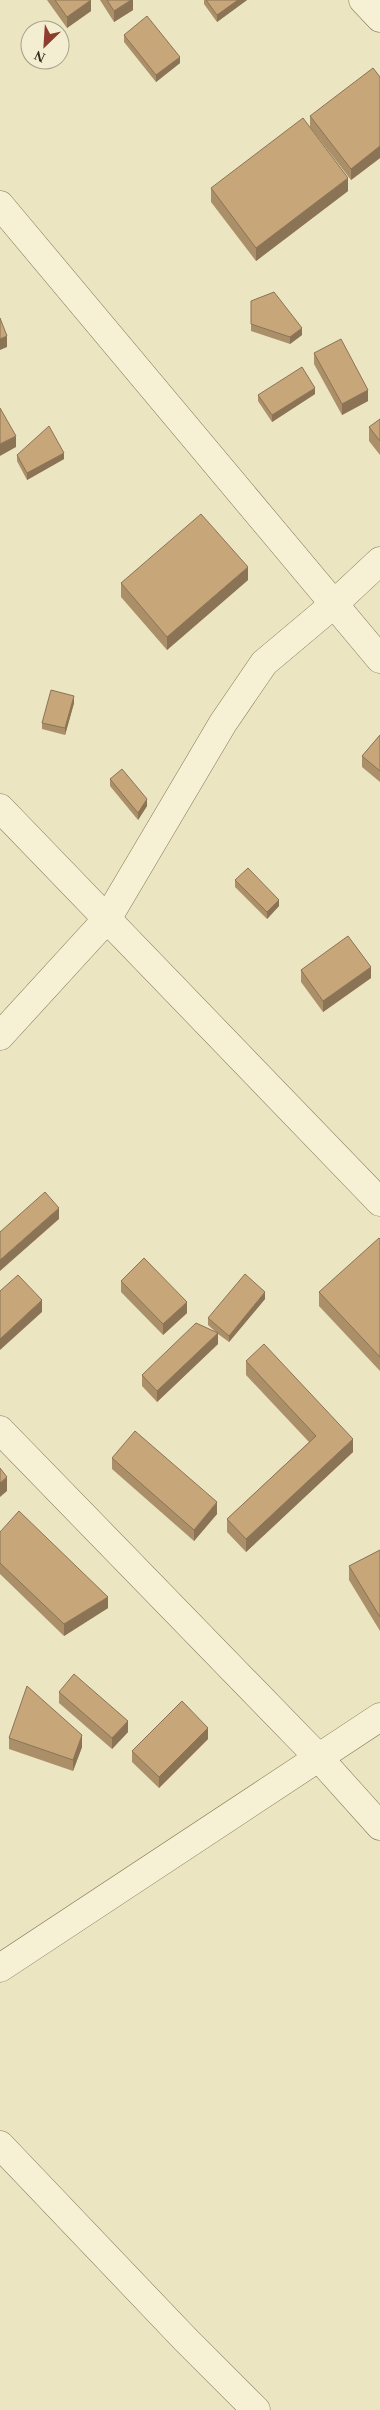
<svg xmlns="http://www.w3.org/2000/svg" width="380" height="2410" viewBox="0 0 380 2410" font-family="'Times New Roman',serif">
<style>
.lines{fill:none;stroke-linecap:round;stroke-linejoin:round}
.minor-casing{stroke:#83765a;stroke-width:29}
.minor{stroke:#f6f1d4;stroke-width:28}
.wall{fill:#ab8f69}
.shaded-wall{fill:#8b7455}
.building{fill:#c7a67a;stroke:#8b7455}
</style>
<rect width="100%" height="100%" fill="#ebe5c2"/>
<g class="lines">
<g class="minor-casing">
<g id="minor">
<path d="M 363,0 L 380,18"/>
<path d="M 0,205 L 380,659"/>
<path d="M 0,808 L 380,1202"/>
<path d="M 0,1036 L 107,919 L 223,723 L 264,663 L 333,605 L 380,561"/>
<path d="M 0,1430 L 319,1758 L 380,1826"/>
<path d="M 0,1968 L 380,1717"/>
<path d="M 0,2145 L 186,2340 L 256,2410"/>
</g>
</g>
<use href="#minor" class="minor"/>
</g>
<g class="wall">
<path d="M 47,0 L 91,0 L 91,11 L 67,28 Z"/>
<path d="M 100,0 L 133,0 L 133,10 L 114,22 Z"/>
<path d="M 204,0 L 247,0 L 217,22 L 204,4 Z"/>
<path d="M 124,35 L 180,63 L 156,82 L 124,42 Z"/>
<path d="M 380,77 L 380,158 L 351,180 L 310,127 L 310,116 Z"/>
<path d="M 211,188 L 348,191 L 256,261 L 211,202 Z"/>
<path d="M 251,301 L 302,335 L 290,344 L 251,331 Z"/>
<path d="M 314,353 L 368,401 L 342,415 L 314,364 Z"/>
<path d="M 315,394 L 272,422 L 258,401 L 258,395 Z"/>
<path d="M 380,419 L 380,455 L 369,441 L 369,427 Z"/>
<path d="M 17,455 L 64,459 L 27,480 L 17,461 Z"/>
<path d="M 248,580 L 167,650 L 121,597 L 121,583 Z"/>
<path d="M 74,703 L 65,735 L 42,729 L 42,723 Z"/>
<path d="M 380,735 L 380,782 L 362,767 L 362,756 Z"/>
<path d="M 110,779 L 147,806 L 138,820 L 110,786 Z"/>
<path d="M 235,880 L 279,906 L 267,919 L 235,887 Z"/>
<path d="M 301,970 L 371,978 L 323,1012 L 301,982 Z"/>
<path d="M 380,1239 L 380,1371 L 319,1306 L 319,1292 Z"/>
<path d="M 121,1281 L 187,1313 L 163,1335 L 121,1292 Z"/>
<path d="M 265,1299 L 229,1342 L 218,1334 L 218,1344 L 157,1402 L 142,1386 L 142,1375 L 216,1332 L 208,1325 L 208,1318 Z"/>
<path d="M 246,1361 L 353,1452 L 246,1552 L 227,1532 L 227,1519 L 309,1442 L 246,1375 Z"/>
<path d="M 112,1458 L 217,1514 L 194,1541 L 112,1469 Z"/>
<path d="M 0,1532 L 108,1608 L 64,1636 L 0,1574 Z"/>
<path d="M 380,1550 L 380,1631 L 349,1580 L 349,1566 Z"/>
<path d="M 59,1692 L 128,1732 L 112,1749 L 59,1703 Z"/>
<path d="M 9,1738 L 82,1747 L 73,1771 L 9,1749 Z"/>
<path d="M 208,1739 L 159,1788 L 132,1762 L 132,1751 Z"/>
</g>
<g class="shaded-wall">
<path d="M 91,0 L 91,11 L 67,28 L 67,17 Z"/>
<path d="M 131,0 L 133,0 L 133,10 L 114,22 L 114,11 Z"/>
<path d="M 238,0 L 247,0 L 217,22 L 217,15 Z"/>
<path d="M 180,57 L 180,63 L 156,82 L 156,75 Z"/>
<path d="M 380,146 L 380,158 L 351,180 L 351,169 Z"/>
<path d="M 348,178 L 348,191 L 256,261 L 256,248 Z"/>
<path d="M 302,328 L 302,335 L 290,344 L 290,337 Z"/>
<path d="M 7,336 L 7,347 L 0,350 L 0,339 Z"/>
<path d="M 315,388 L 315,394 L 272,422 L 272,415 Z"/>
<path d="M 368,390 L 368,401 L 342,415 L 342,404 Z"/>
<path d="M 16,436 L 16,447 L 0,456 L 0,444 Z"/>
<path d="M 64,453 L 64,459 L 27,480 L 27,473 Z"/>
<path d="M 248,567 L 248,580 L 167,650 L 167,637 Z"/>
<path d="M 74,696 L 74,703 L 65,735 L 65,728 Z"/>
<path d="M 147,799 L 147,806 L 138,820 L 138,813 Z"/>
<path d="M 279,900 L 279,906 L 267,919 L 267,912 Z"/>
<path d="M 371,967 L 371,978 L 323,1012 L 323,1001 Z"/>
<path d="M 59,1208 L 59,1219 L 0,1271 L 0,1260 Z"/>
<path d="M 265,1292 L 265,1299 L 229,1342 L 229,1336 Z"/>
<path d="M 42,1300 L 42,1312 L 0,1350 L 0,1339 Z"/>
<path d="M 187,1302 L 187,1313 L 163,1335 L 163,1324 Z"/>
<path d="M 218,1333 L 218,1344 L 157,1402 L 157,1391 Z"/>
<path d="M 353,1439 L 353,1452 L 246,1552 L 246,1539 Z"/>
<path d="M 7,1477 L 7,1491 L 0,1497 L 0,1483 Z"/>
<path d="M 217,1502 L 217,1514 L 194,1541 L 194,1530 Z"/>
<path d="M 108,1597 L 108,1608 L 64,1636 L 64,1624 Z"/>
<path d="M 128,1721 L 128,1732 L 112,1749 L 112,1738 Z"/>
<path d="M 208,1728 L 208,1739 L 159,1788 L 159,1777 Z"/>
<path d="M 82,1735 L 82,1747 L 73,1771 L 73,1760 Z"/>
</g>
<g class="building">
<path d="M 55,0 L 91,0 L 67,17 Z"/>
<path d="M 107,0 L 131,0 L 114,11 Z"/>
<path d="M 206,0 L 238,0 L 217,15 Z"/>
<path d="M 147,16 L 180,57 L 156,75 L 124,35 Z"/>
<path d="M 373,68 L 380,77 L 380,146 L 351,169 L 310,116 Z"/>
<path d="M 303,118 L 348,178 L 256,248 L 211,188 Z"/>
<path d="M 274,292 L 302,328 L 290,337 L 251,324 L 251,301 Z"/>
<path d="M 0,318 L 7,336 L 0,339 Z"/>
<path d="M 341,339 L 368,390 L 342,404 L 314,353 Z"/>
<path d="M 302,367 L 315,388 L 272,415 L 258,395 Z"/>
<path d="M 0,408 L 16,436 L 0,444 Z"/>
<path d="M 380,419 L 380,441 L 369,427 Z"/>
<path d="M 49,426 L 64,453 L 27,473 L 17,455 Z"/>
<path d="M 201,514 L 248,567 L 167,637 L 121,583 Z"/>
<path d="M 51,690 L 74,696 L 65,728 L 42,723 Z"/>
<path d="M 380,735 L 380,771 L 362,756 Z"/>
<path d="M 122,769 L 147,799 L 138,813 L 110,779 Z"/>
<path d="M 248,868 L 279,900 L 267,912 L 235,880 Z"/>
<path d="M 348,936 L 371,967 L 323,1001 L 301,970 Z"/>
<path d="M 45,1192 L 59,1208 L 0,1260 L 0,1232 Z"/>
<path d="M 379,1238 L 380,1239 L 380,1357 L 319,1292 Z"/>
<path d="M 144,1258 L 187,1302 L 163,1324 L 121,1281 Z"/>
<path d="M 245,1274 L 265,1292 L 229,1336 L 208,1318 Z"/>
<path d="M 18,1275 L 42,1300 L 0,1339 L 0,1291 Z"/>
<path d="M 196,1323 L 218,1333 L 157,1391 L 142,1375 Z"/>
<path d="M 264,1344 L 353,1439 L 246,1539 L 227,1519 L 316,1436 L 246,1361 Z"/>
<path d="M 135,1431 L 217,1502 L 194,1530 L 112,1458 Z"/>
<path d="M 0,1468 L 7,1477 L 0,1483 Z"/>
<path d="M 19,1511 L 108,1597 L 64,1624 L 0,1563 L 0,1532 Z"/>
<path d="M 380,1550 L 380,1617 L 349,1566 Z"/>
<path d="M 74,1674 L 128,1721 L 112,1738 L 59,1692 Z"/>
<path d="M 27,1686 L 82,1735 L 73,1760 L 9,1738 Z"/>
<path d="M 182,1701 L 208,1728 L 159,1777 L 132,1751 Z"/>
</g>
<g transform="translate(45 45) rotate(205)"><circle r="24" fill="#f3eed1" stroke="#a7a089"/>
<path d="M0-4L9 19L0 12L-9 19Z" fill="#8e3c2e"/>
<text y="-8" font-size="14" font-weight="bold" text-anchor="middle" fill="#342c1e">N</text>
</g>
</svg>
